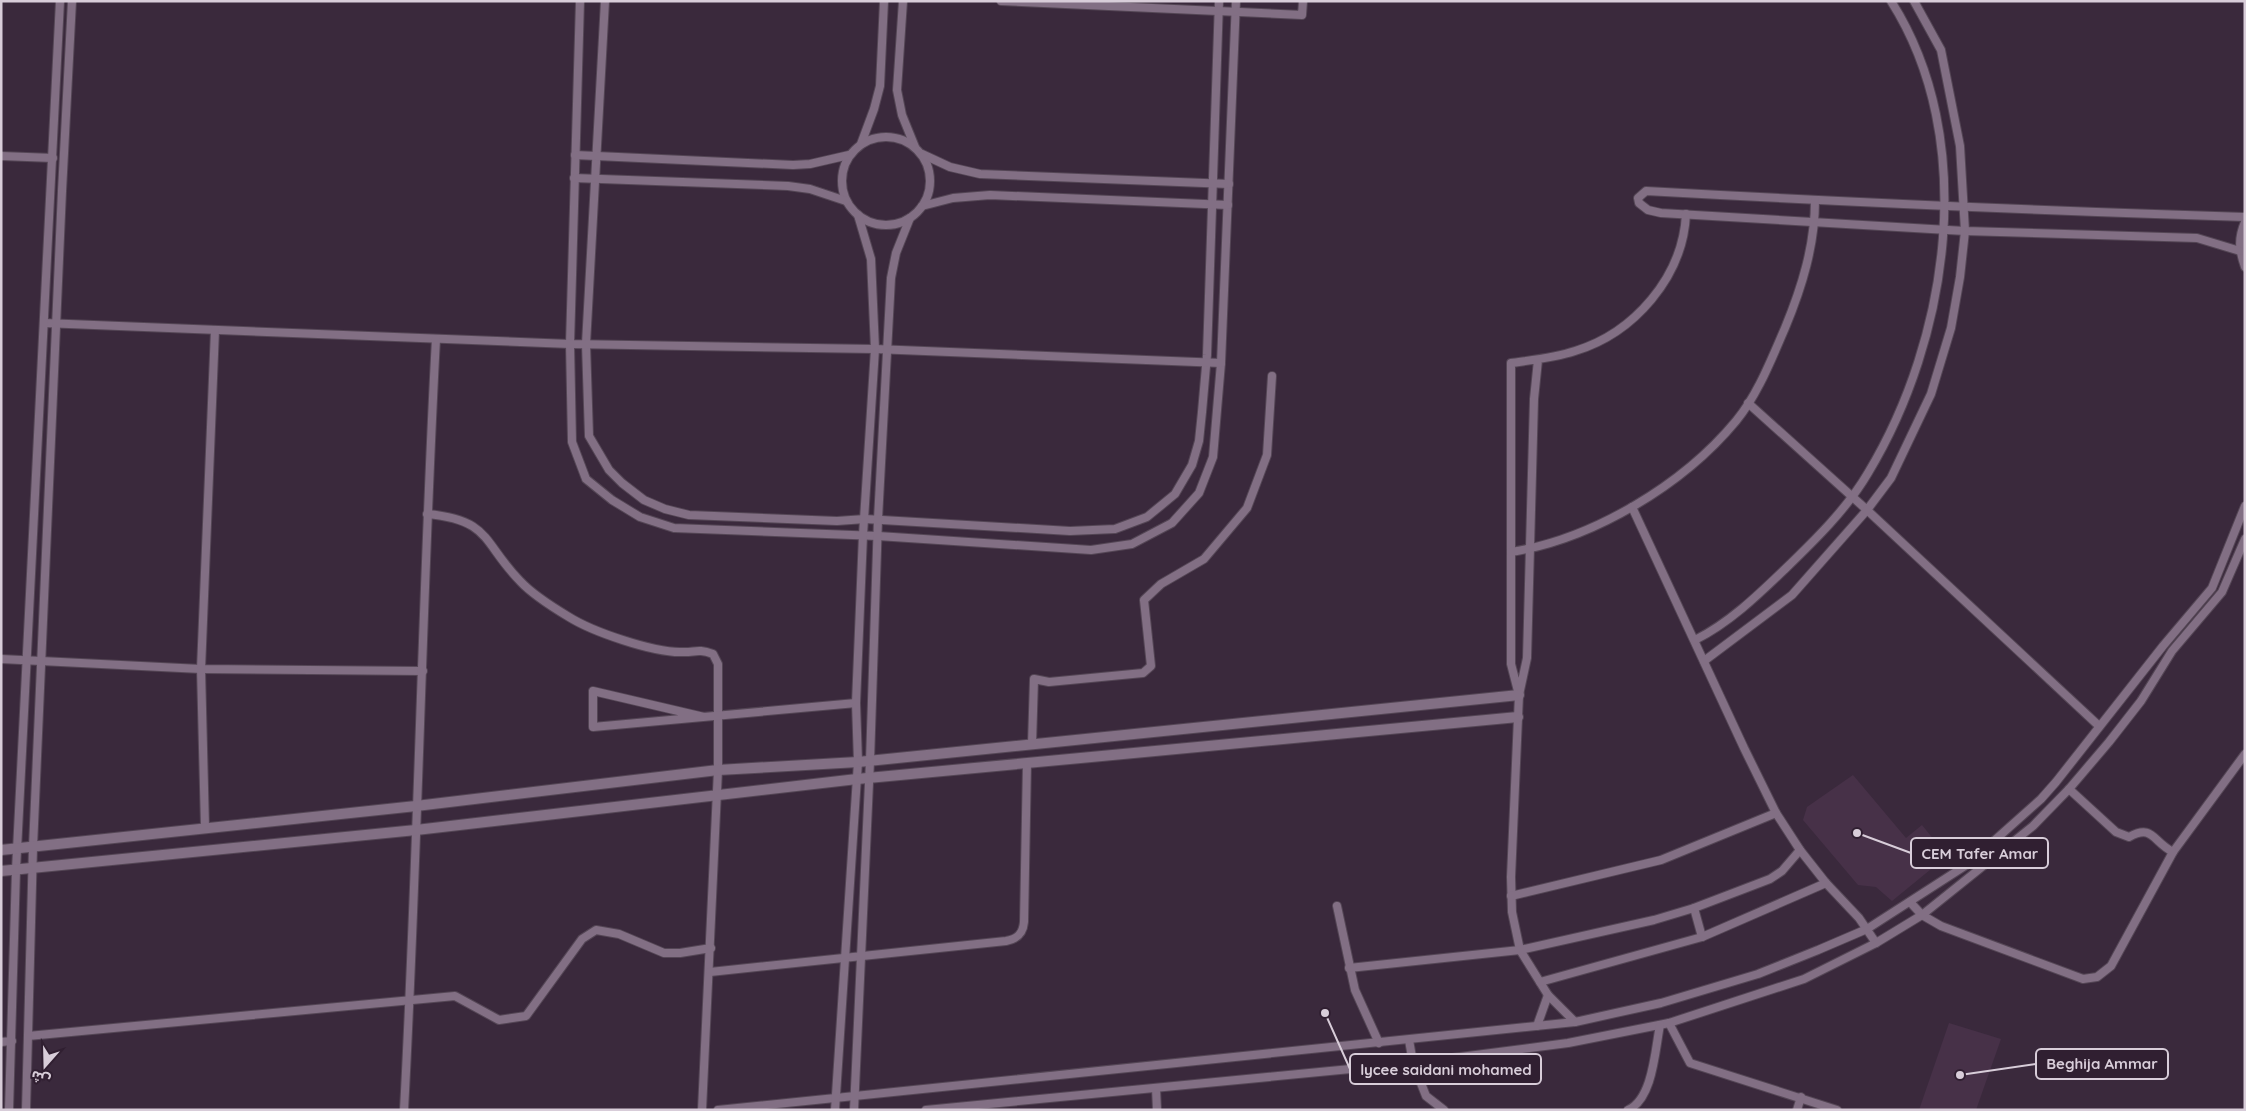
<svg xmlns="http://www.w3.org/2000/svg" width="2246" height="1111" viewBox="0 0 2246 1111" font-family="Quicksand,'Noto Sans Arabic',sans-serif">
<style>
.built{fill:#473148}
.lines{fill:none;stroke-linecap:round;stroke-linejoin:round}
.minor-casing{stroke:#544655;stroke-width:10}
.tertiary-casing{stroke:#544655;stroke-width:12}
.minor{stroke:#826f84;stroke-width:8}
.tertiary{stroke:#826f84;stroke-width:10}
.leader{fill:none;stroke:#d8cdd9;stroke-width:2}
.callout-dot{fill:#d8cdd9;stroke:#301f31;stroke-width:2}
.callout{fill:#301f31;stroke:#d8cdd9;stroke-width:2}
.callout-label{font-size:15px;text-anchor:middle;font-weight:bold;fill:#d8cdd9}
</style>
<rect width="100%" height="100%" fill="#3a293c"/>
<g class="built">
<path d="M 1853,775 L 1906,838 L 1922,825 L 1947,856 L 1892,901 L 1876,887 L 1858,885 L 1803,820 L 1807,807 Z"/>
<path d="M 1949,1023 L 2001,1039 L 1976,1110 L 1919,1110 Z"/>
</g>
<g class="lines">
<g class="minor-casing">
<g id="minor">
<path d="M 580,1 L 570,344 L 572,442 L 586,479 L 612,500 L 640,517 L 674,528 L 878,536 L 1091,550 L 1132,544 L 1172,523 L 1199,493 L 1213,457 L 1221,363 L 1236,1"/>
<path d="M 605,1 L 586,344 L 589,436 L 609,470 L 622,483 L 644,500 L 665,509 L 689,515 L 837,521 L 865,519 L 1070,531 L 1115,529 L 1147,517 L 1175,494 L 1192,465 L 1199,441 L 1202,412 L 1207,355 L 1219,1"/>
<path d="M 903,1 L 897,90 L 902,115 L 915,147"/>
<path d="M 1001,1 L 1302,15 L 1303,1"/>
<circle cx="886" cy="181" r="44"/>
<path d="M 861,144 L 874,109 L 880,86 L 884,1"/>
<path d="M 922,154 L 950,167 L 980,174 L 1229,184"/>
<path d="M 575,155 L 793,165 L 810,164 L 849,155"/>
<path d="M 1,156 L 53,158"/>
<path d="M 574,178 L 788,186 L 810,189 L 846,201"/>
<path d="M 922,206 L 953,198 L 990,195 L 1228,205"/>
<path d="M 2245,222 C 2238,238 2239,250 2245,267"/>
<path d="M 2240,251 L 2197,238 L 1965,231 L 1661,213 L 1648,210 L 1639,203 L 1638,198 L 1646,191 C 1845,202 2045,211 2245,217"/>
<path d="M 44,323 L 570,344 L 875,349 L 1221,363"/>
<path d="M 1538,360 L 1534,399 L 1527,658 L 1519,695 L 1511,664 L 1511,363 C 1532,360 1554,358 1575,351 C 1634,333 1683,277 1686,214"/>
<path d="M 1748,403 L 1867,510 L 2099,726"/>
<path d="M 1632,507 L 1744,748 L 1776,813 L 1800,850 L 1826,883 L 1859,918 L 1876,943"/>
<path d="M 427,514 C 491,520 482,542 520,581 C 531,593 554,608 569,617 C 593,632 652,652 680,652 C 696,653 696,648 713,654 L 718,664 L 718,770 L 702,1110"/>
<path d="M 1511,552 C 1593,539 1683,485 1736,421 C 1758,394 1771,360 1785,328 C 1802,287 1815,245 1815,200"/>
<path d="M 1695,640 C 1729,623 1757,596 1784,570 C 1814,541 1847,509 1868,473 C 1949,339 1979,139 1891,1"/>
<path d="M 1,659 L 201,669 L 423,671"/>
<path d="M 1704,661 L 1792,595 L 1867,510 L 1891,478 L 1931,394 L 1951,328 L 1960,277 L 1965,231 L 1960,146 L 1941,50 L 1914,1"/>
<path d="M 1519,695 L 1511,877 L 1512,912 L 1520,950 L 1548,995"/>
<path d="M 704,717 L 593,691 L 593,727 L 856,703"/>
<path d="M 1032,744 L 1034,679 L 1049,682 L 1143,673 L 1151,666 L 1144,600 L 1161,584 L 1204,559 L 1247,508 L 1267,455 L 1272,376"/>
<path d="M 2069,789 L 2116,832 L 2129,837 C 2153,824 2152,841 2173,852 L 2245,754"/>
<path d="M 205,827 L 201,669 L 215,330"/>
<path d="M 1511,896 L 1661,860 L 1776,813"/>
<path d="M 1910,902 L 1922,915 L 1941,926 L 2083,979 L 2097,977 L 2111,966 L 2173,852"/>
<path d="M 1337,906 L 1355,990 L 1379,1043"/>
<path d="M 1694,908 L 1702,937"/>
<path d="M 1349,968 L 1520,950 L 1654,920 L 1694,908 L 1770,879 L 1782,871 L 1800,850"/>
<path d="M 710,972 L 1006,941 C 1017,939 1023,934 1024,922 L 1027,763"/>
<path d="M 1540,982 L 1702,937 L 1826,883"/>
<path d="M 1669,1023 L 1690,1063 L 1837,1110"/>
<path d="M 1537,1026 L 1548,995 L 1575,1022"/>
<path d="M 28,1036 L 455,996 L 499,1020 L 526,1016 L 582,939 L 596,930 L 619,934 L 664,953 L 680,953 L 711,948"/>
<path d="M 1409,1040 L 1413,1063 L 1426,1096 L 1444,1110"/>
<path d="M 1,1042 L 12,1041"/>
<path d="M 1156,1088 L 1157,1110"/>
<path d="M 9,1110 C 12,1030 13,950 16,870 C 28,580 48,291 60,1"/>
<path d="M 26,1110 L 33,847 L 62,191 L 72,1"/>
<path d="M 404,1110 C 418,853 422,596 436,339"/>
<path d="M 718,1110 L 1575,1022 L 1661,1003 L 1758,974 L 1818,950 L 1867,929 L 1968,864 L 2041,799 L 2056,782 L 2163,646 L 2212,588 L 2245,506"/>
<path d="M 835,1110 L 858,762 L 856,703 L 863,535 L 875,349 L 871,259 L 858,215"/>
<path d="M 854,1110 L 870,761 L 878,519 L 891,278 L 896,253 L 910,218"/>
<path d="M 926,1110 L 1413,1063 L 1568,1043 L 1669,1023 L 1804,979 L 1876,943 L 1922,915 L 2033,826 L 2069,789 L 2109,742 L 2141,701 L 2172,651 L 2222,592 L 2245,539"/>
<path d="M 1628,1110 C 1653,1099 1655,1050 1660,1025"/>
<path d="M 1797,1110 L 1801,1097"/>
</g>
</g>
<g class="tertiary-casing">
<g id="tertiary">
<path d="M 1,850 L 416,806 L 718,770 L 858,762 L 1519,695"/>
<path d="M 1,871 L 416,830 L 857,779 L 1518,717"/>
</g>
</g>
<use href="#minor" class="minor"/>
<use href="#tertiary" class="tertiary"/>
</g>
<path class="leader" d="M1857 833L1911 853M1960 1075L2036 1064M1325 1013L1350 1069"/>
<g class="callout-dot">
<circle cx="1857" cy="833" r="5"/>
<circle cx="1960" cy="1075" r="5"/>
<circle cx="1325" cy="1013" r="5"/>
</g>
<g class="callout">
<rect x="1911" y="838" width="137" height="30" rx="5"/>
<rect x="2036" y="1049" width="132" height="30" rx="5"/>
<rect x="1350" y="1054" width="191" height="30" rx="5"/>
</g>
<g class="callout-label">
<text x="1980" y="859">CEM Tafer Amar</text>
<text x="2102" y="1069">Beghija Ammar</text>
<text x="1446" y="1075">lycee saidani mohamed</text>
</g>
<rect width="2246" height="1111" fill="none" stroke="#d8cdd9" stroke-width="5"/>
<g transform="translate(45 1066) rotate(200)" stroke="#301f31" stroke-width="4" paint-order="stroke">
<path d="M0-4L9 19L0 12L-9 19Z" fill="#d8cdd9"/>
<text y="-8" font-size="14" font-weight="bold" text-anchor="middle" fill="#d8cdd9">ش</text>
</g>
</svg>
